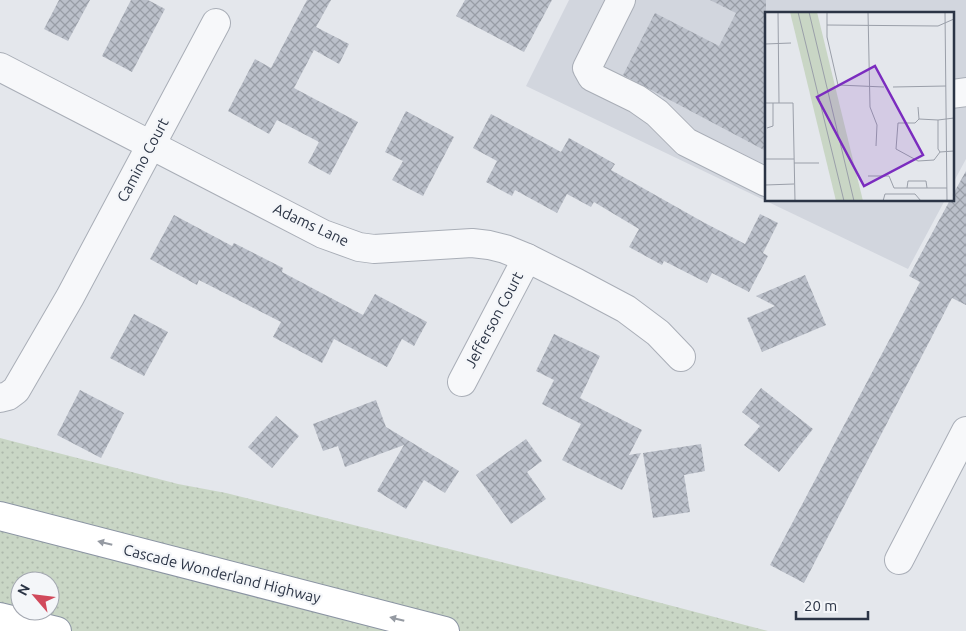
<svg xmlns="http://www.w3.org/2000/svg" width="966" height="631" viewBox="0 0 966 631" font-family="Ubuntu,sans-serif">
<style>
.built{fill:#d2d6de}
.green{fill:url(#green-dots);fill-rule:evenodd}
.building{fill:url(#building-cross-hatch)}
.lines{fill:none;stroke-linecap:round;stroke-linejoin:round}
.minor-casing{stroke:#a9aeb7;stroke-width:30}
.highway-casing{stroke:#8b94a3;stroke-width:30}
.minor{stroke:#f7f8fa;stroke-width:28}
.highway{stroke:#fff;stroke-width:28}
.oneway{fill:#959aa2}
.labels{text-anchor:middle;stroke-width:4.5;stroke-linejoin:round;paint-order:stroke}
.street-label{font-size:15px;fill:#2b3445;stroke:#f4f6f9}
.inset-road{fill:none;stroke:#9a9fa9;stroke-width:1}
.view{fill:#7b2cbf;fill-opacity:0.15;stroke:#7b2cbf;stroke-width:2.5}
.inset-edge{fill:none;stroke:#2b3445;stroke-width:2.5}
</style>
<defs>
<pattern id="green-dots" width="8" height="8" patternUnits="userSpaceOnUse" patternTransform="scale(1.25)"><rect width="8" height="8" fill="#c9d6c5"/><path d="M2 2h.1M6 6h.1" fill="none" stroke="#adb8ab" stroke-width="1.8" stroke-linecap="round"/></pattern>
<pattern id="building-cross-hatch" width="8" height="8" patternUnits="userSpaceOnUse" patternTransform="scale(1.25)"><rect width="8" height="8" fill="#bbc0ca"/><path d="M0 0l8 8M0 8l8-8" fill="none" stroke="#989da6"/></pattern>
</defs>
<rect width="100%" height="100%" fill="#e4e7ec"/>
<path class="built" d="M 569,0 L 966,0 L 966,159 L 952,185 L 952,14 L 766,14 L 766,200 L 945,200 L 908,269 L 526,86 Z"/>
<path class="green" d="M 0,438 L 178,484 L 226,493 L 581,582 L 768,631 L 0,631 ZM 20,581 L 50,581 L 50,611 L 20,611 Z"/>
<g class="building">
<path d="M 59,0 L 90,0 L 68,41 L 44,29 Z"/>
<path d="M 131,0 L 148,0 L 165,9 L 132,72 L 102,56 Z"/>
<path d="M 307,0 L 331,0 L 316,27 L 349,44 L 339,64 L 314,50 L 294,88 L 358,122 L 330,175 L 308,163 L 319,142 L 277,120 L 269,134 L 228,111 L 255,59 L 271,68 Z"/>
<path d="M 465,0 L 552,0 L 524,52 L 456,16 Z"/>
<path d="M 710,0 L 766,0 L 766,151 L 623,75 L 655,13 L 719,46 L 736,13 Z"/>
<path d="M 406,111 L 454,137 L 423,196 L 392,180 L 403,161 L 385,152 Z"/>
<path d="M 491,114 L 561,152 L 569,138 L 615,164 L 611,170 L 703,222 L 745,244 L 760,214 L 778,223 L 763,253 L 768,256 L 749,292 L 712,273 L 707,283 L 664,261 L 662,265 L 629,247 L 639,229 L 594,202 L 591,207 L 567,194 L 557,213 L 515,190 L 512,196 L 486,182 L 497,161 L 473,148 Z"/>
<path d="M 966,171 L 966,305 L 952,298 L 804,583 L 770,565 L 920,282 L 909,276 L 950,200 L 952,200 L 952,196 Z"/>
<path d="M 174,215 L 232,246 L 234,243 L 283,268 L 282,272 L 363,315 L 375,294 L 427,322 L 414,346 L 402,339 L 387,367 L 334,339 L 322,363 L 273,337 L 281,322 L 199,280 L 197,285 L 150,259 Z"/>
<path d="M 805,275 L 826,325 L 762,352 L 747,318 L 775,306 L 756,296 Z"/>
<path d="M 134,314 L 168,332 L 144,376 L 110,358 Z"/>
<path d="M 554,334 L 600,356 L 580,398 L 642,430 L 629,455 L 641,453 L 622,490 L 562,460 L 581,424 L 542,404 L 554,380 L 536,371 Z"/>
<path d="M 761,388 L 813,429 L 779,472 L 744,445 L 760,426 L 742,412 Z"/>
<path d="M 80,390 L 124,413 L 101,458 L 57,435 Z"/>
<path d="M 376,400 L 386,427 L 459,471 L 445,493 L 424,480 L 406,509 L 377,491 L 404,445 L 345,467 L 338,446 L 323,451 L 313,424 Z"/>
<path d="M 276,416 L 299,436 L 272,468 L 248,447 Z"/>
<path d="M 526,439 L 542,461 L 527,472 L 546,499 L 511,524 L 476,475 Z"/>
<path d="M 701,444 L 705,471 L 684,475 L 690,512 L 653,518 L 643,453 Z"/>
</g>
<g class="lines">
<g class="minor-casing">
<g id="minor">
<path d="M 621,0 L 587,68 L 592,77 L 637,99 L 657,113 L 686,142 L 766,182"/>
<path d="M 0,67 L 323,234 L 359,247 L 374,249 L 472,243 L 489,245 L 505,249 L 527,258 L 577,283 L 626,309 L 658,333 L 681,357"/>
<path d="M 952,94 L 966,92"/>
<path d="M 462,382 L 527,258"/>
<path d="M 0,398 L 8,396 L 16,390 L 70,297 L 216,23"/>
<path d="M 899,560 L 966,431"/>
</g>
</g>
<g class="highway-casing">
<g id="highway">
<path d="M 0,516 L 445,631"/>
<path d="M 0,617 L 57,631"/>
</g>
</g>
<use href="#minor" class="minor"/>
<use href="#highway" class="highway"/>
</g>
<defs><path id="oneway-solid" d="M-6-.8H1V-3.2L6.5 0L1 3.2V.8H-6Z" transform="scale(1.25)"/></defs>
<g class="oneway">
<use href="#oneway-solid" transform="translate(105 543) rotate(-166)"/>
<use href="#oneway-solid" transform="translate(397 619) rotate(-166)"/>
</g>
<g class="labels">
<g class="street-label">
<text transform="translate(143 160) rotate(-62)" y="5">Camino Court</text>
<text transform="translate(311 225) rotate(25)" y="5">Adams Lane</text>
<text transform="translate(494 320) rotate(-62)" y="5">Jefferson Court</text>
<text transform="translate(222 574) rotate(14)" y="5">Cascade Wonderland Highway</text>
</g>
</g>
<g transform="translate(765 12)">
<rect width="189" height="189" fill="#e4e7ec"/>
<path d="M 25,0 L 52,0 L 98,189 L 71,189 Z" fill="#c9d6c5"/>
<path class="inset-road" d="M 13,0 L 14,91M 33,0 L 79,189M 44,0 L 89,189M 62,0 L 62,25 L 73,73 L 119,75M 103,0 L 105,95 L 112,113 L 111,134M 180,0 L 182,189M 62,13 L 173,14 L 189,7M 0,32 L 26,31M 128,75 L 181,74M 0,91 L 28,91 L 30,189M 153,95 L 154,107 L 173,108M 189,106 L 173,108 L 173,137 L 175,140 L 189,139M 154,107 L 150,111 L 133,111 L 131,137 L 153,149 L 169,148 L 175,140M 2,116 L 8,114 L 8,91M 0,147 L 29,147M 29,151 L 54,151M 103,164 L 124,164 L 129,176 L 182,176M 0,173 L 29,172M 142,176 L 143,169 L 161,169 L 162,176M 118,189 L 120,182 L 150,182 L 156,189"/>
<path class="view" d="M 110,54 L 158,143 L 99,174 L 52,85 Z"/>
<rect width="189" height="189" class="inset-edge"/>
</g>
<g transform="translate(35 596) rotate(298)"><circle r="24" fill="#f4f6f9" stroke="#a4a8b1"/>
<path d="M0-4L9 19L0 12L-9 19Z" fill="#d1495b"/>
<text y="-8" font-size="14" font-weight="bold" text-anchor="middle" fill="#2b3445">N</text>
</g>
<path d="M796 611v8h72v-8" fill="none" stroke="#2b3445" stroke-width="2.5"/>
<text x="804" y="611" font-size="15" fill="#2b3445" stroke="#f4f6f9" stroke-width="4" paint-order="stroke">20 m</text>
</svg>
